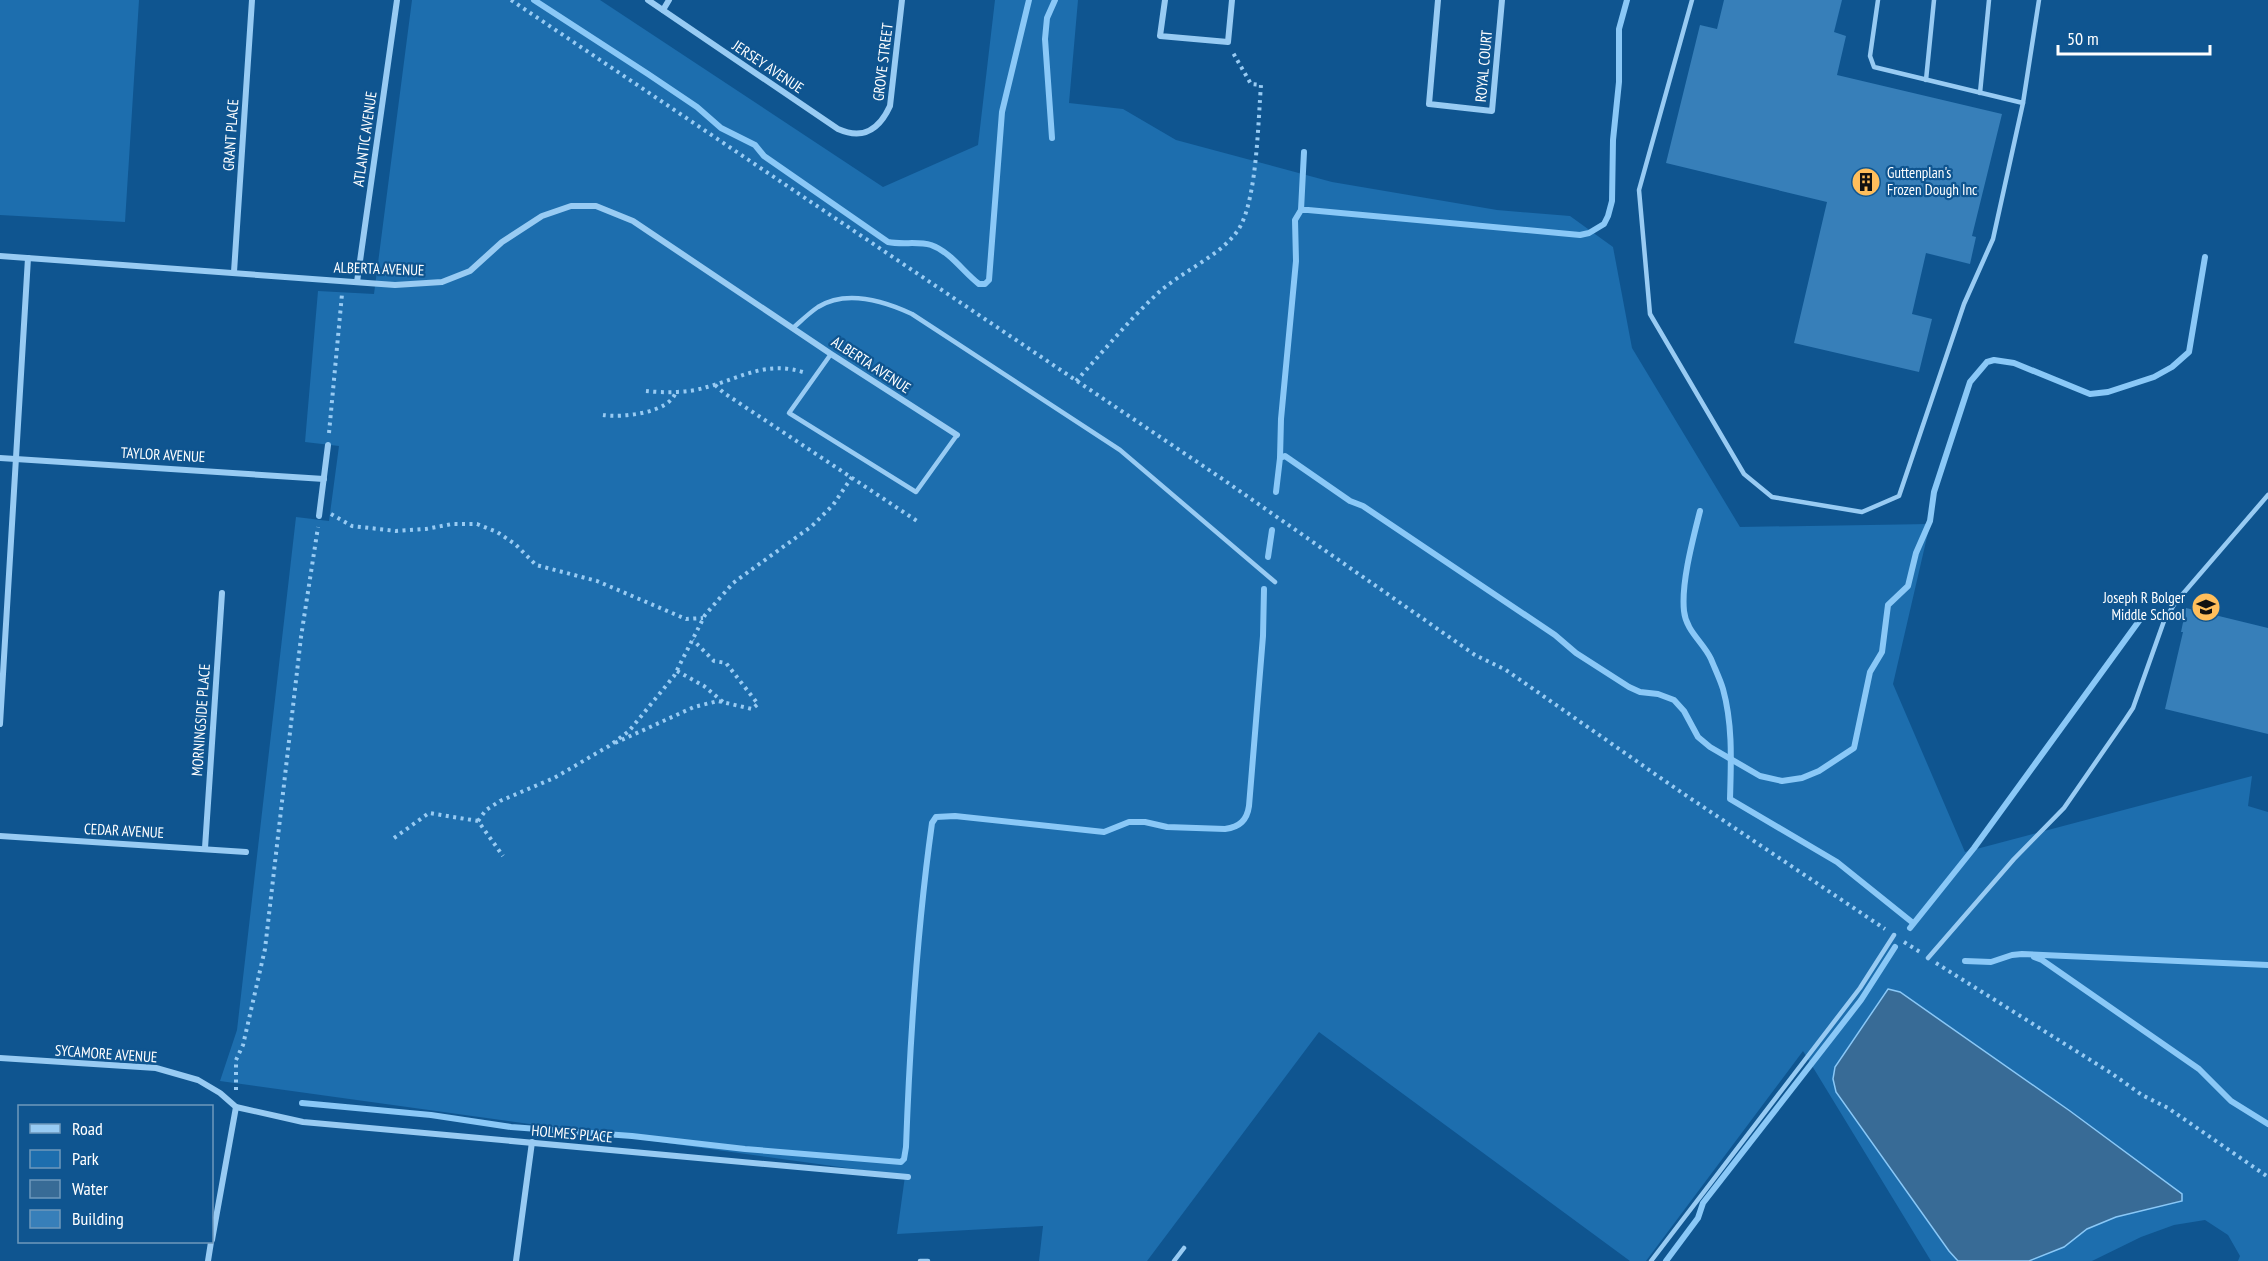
<svg xmlns="http://www.w3.org/2000/svg" width="2268" height="1261" viewBox="0 0 2268 1261" font-family="'PT Sans Narrow',sans-serif">
<style>
.green{fill:#1d6eae}
.water{fill:#386b96;stroke:#8ac8f7;stroke-width:1.5}
.lines{fill:none;stroke-linecap:round;stroke-linejoin:round}
.stream{stroke:#8ac8f7;stroke-width:6}
.building{fill:#377fb9}
.path{stroke:#98cbf3;stroke-width:4;stroke-dasharray:3 4.5;stroke-linecap:butt}
.lane{stroke:#98cbf3;stroke-width:4.5}
.street{stroke:#98cbf3;stroke-width:6}
.labels{text-anchor:middle;stroke-width:4.5;stroke-linejoin:round;paint-order:stroke}
.street-label{font-size:15px;fill:#fff;stroke:#0f5590}
.poi-label{font-size:15px;fill:#fff;stroke:#0f5590;text-anchor:start}
</style>
<rect width="100%" height="100%" fill="#0f5590"/>
<g class="green">
<path d="M 0,0 L 139,0 L 125,222 L 0,215 Z"/>
<path d="M 412,0 L 600,0 L 883,187 L 978,145 L 995,0 L 1078,0 L 1069,103 L 1123,109 L 1176,140 L 1332,182 L 1497,210 L 1570,216 L 1613,247 L 1632,348 L 1740,527 L 1930,524 L 1893,684 L 1965,852 L 2252,776 L 2248,806 L 2268,812 L 2268,1261 L 2238,1261 L 2240,1256 L 2228,1235 L 2205,1220 L 2174,1225 L 2141,1237 L 2092,1261 L 1931,1261 L 1803,1051 L 1646,1261 L 1630,1261 L 1319,1032 L 1147,1261 L 1039,1261 L 1043,1226 L 897,1234 L 905,1176 L 220,1081 L 237,1030 L 296,517 L 329,521 L 339,446 L 305,442 L 318,291 L 374,294 Z"/>
</g>
<path class="water" d="M 1888,989 L 1900,992 L 2070,1111 L 2182,1194 L 2182,1201 L 2116,1217 L 2087,1229 L 2064,1247 L 2029,1261 L 1958,1261 L 1949,1251 L 1836,1092 L 1833,1079 L 1835,1067 Z"/>
<g class="lines">
<g class="stream">
<path d="M 534,0 L 648,74 L 697,107 L 721,128 L 755,145 L 764,156 L 888,242 C 902,245 918,241 931,245 C 951,252 963,272 979,284 L 985,284 L 989,280 L 1002,112 L 1029,0"/>
<path d="M 1052,138 L 1045,39 L 1047,18 L 1055,0"/>
<path d="M 1301,210 L 1304,152"/>
<path d="M 1280,458 L 1281,419 L 1296,261 L 1295,220 L 1301,210 L 1308,210 L 1580,235 L 1589,233 L 1604,224 L 1608,216 L 1612,201 L 1613,140 L 1619,82 L 1619,29 L 1627,0"/>
<path d="M 1276,492 L 1280,458 L 1285,456 L 1350,501 L 1363,506 L 1555,635 L 1576,653 L 1629,687 L 1640,692 L 1658,694 L 1674,700 L 1684,711 L 1698,737 L 1710,747 L 1760,776 L 1782,781 L 1802,778 L 1819,771 L 1854,748 L 1870,672 L 1882,652 L 1888,605 L 1908,586 L 1916,553 L 1930,521 L 1934,492 L 1970,382 L 1987,362 L 1994,360 L 2014,363 L 2090,394 L 2108,392 L 2154,377 L 2172,367 L 2189,352 L 2205,257"/>
<path d="M 1700,511 C 1693,539 1681,583 1684,611 C 1686,631 1703,642 1711,659 C 1715,669 1720,679 1723,689 C 1733,725 1731,763 1730,799 L 1837,862 L 1913,923"/>
<path d="M 1268,557 L 1272,530"/>
<path d="M 1910,928 L 1974,848 L 2139,621"/>
<path d="M 2034,957 L 2042,960 L 2199,1069 L 2231,1101 L 2268,1124"/>
<path d="M 1965,961 L 1991,962 L 2012,955 L 2022,954 L 2268,965"/>
<path d="M 302,1103 L 431,1115 L 511,1127 L 632,1136 L 745,1149 L 901,1162 L 904,1159 L 906,1147 C 910,1038 917,930 932,823 L 936,817 L 955,816 L 1104,832 L 1129,822 L 1145,822 L 1167,827 L 1225,829 C 1240,827 1247,820 1249,806 L 1263,636 L 1264,589"/>
<path d="M 1666,1261 L 1698,1218 L 1703,1203 L 1861,1000 L 1895,947"/>
</g>
</g>
<g class="building">
<path d="M 1724,0 L 1842,0 L 1834,32 L 1846,36 L 1837,75 L 2002,114 L 1972,236 L 1976,237 L 1970,264 L 1926,253 L 1912,314 L 1932,319 L 1919,372 L 1794,343 L 1827,202 L 1666,163 L 1700,25 L 1717,29 Z"/>
<path d="M 2186,608 L 2268,628 L 2268,734 L 2165,709 L 2183,632 L 2181,632 Z"/>
</g>
<g class="lines">
<g class="path">
<path d="M 511,0 L 1221,478 L 1475,655 L 1506,670 L 1675,788 L 1885,929"/>
<path d="M 1076,381 C 1103,352 1128,321 1157,294 C 1181,271 1226,254 1241,225 C 1257,193 1258,123 1261,85 L 1251,84 L 1232,51"/>
<path d="M 715,385 L 724,393 L 920,523"/>
<path d="M 646,391 C 664,393 689,393 707,387 C 743,377 767,360 806,373"/>
<path d="M 603,415 C 622,418 671,413 676,391"/>
<path d="M 329,433 L 342,294"/>
<path d="M 331,514 L 352,526 L 396,531 L 426,529 L 452,524 L 477,524 L 497,532 L 515,544 L 536,565 L 597,581 L 686,619 L 703,618"/>
<path d="M 677,671 L 704,686 L 723,702"/>
<path d="M 615,743 L 694,707 L 718,701 L 752,709 L 758,704 L 726,663 L 714,661 L 693,640"/>
<path d="M 478,821 L 486,810 L 500,801 L 554,778 L 609,746 L 629,731 L 674,676 L 705,615 L 733,583 L 812,526 L 833,505 L 852,477"/>
<path d="M 394,838 L 429,813 L 478,821 L 503,856"/>
<path d="M 1904,942 L 1920,952"/>
<path d="M 1936,963 L 2111,1073 L 2142,1095 L 2168,1108 L 2268,1177"/>
<path d="M 236,1090 L 236,1060 L 243,1045 L 265,949 L 301,637 L 318,527"/>
</g>
<g class="lane">
<path d="M 1692,0 L 1639,190 L 1650,314 L 1744,474 L 1772,497 L 1862,512 L 1899,496 L 1964,304 L 1993,239 L 2023,103"/>
<path d="M 1878,0 L 1870,56 L 1874,67 L 2023,103 L 2039,0"/>
<path d="M 1926,80 L 1934,0"/>
<path d="M 1980,93 L 1989,0"/>
<path d="M 793,328 C 801,321 809,313 818,307 C 847,289 884,301 912,314 L 1120,450 L 1275,582"/>
<path d="M 831,354 L 789,413 L 916,492 L 957,435"/>
<path d="M 1928,958 L 2014,859 L 2064,808 L 2125,720 L 2133,708 L 2164,621 L 2175,603 L 2268,495"/>
<path d="M 920,1261 L 928,1261"/>
<path d="M 1174,1261 L 1184,1248"/>
<path d="M 1651,1261 L 1860,988 L 1894,935"/>
</g>
<g class="street">
<path d="M 648,0 L 838,129 C 863,140 879,130 890,106 L 902,0"/>
<path d="M 1165,0 L 1160,36 L 1228,42 L 1232,0"/>
<path d="M 1438,0 L 1429,104 L 1492,111 L 1502,0"/>
<path d="M 663,10 L 669,0"/>
<path d="M 0,256 L 395,285 L 442,282 L 470,271 L 502,242 L 542,216 L 571,206 L 596,206 L 633,221 L 831,354 L 957,435"/>
<path d="M 234,272 L 252,0"/>
<path d="M 357,282 L 397,0"/>
<path d="M 0,458 L 324,479"/>
<path d="M 319,516 L 328,445"/>
<path d="M 0,724 L 28,258"/>
<path d="M 0,836 L 246,852"/>
<path d="M 205,848 L 222,593"/>
<path d="M 0,1058 L 156,1068 L 198,1080 L 220,1093 L 236,1107 L 303,1122 L 908,1177"/>
<path d="M 212,1240 L 236,1107"/>
<path d="M 208,1261 L 211,1242"/>
<path d="M 516,1261 L 532,1142"/>
</g>
</g>
<defs>
<g id="building-disc" transform="scale(1.5)"><circle r="9.5" fill="#ffbe5b" stroke="#0f5590"/><path d="M-4-6H4V6H1V3H-1V6H-4ZM-2.5-4.3h1.7v1.8h-1.7ZM.8-4.3h1.7v1.8H.8ZM-2.5-1h1.7V.8h-1.7ZM.8-1h1.7V.8H.8Z" fill="#111"/></g>
<g id="school-disc" transform="scale(1.5)"><circle r="9.5" fill="#ffbe5b" stroke="#0f5590"/><path d="M0-5L7-2L0 1L-7-2ZM-4 1L0 2.5L4 1V4Q0 6-4 4Z" fill="#111"/></g>
</defs>
<g fill-rule="evenodd">
<use href="#building-disc" x="1866" y="182"/>
<use href="#school-disc" x="2206" y="607"/>
</g>
<g class="labels">
<g class="street-label">
<text transform="translate(883 62) rotate(-83)" y="5">GROVE STREET</text>
<text transform="translate(1484 66) rotate(-85)" y="5">ROYAL COURT</text>
<text transform="translate(768 67) rotate(34)" y="5">JERSEY AVENUE</text>
<text transform="translate(231 135) rotate(-86)" y="5">GRANT PLACE</text>
<text transform="translate(365 139) rotate(-82)" y="5">ATLANTIC AVENUE</text>
<text transform="translate(379 269) rotate(2)" y="5">ALBERTA AVENUE</text>
<text transform="translate(871 365) rotate(33)" y="5">ALBERTA AVENUE</text>
<text transform="translate(163 455) rotate(3)" y="5">TAYLOR AVENUE</text>
<text transform="translate(201 720) rotate(-86)" y="5">MORNINGSIDE PLACE</text>
<text transform="translate(124 831) rotate(3)" y="5">CEDAR AVENUE</text>
<text transform="translate(106 1054) rotate(4)" y="5">SYCAMORE AVENUE</text>
<text transform="translate(572 1134) rotate(5)" y="5">HOLMES PLACE</text>
</g>
<g class="poi-label">
<text x="1887" y="178">Guttenplan's<tspan x="1887" dy="17">Frozen Dough Inc</tspan></text>
<text x="2185" y="603" text-anchor="end">Joseph R Bolger<tspan x="2185" dy="17">Middle School</tspan></text>
</g>
</g>
<rect x="18" y="1105" width="195" height="138" fill="#0f5590" stroke="#6f99bc" stroke-width="1.5"/>
<rect x="30" y="1124" width="30" height="9" fill="#98cbf3" stroke="#6f99bc" stroke-width="1.5"/>
<text x="72" y="1135" font-size="18" fill="#ffffff">Road</text>
<rect x="30" y="1150" width="30" height="18" fill="#1d6eae" stroke="#6f99bc" stroke-width="1.5"/>
<text x="72" y="1165" font-size="18" fill="#ffffff">Park</text>
<rect x="30" y="1180" width="30" height="18" fill="#386b96" stroke="#6f99bc" stroke-width="1.5"/>
<text x="72" y="1195" font-size="18" fill="#ffffff">Water</text>
<rect x="30" y="1210" width="30" height="18" fill="#377fb9" stroke="#6f99bc" stroke-width="1.5"/>
<text x="72" y="1225" font-size="18" fill="#ffffff">Building</text>
<path d="M2058 45v9h152v-9" fill="none" stroke="#ffffff" stroke-width="3"/>
<text x="2067" y="45" font-size="18" fill="#ffffff" stroke="#0f5590" stroke-width="4.5" paint-order="stroke">50 m</text>
</svg>
